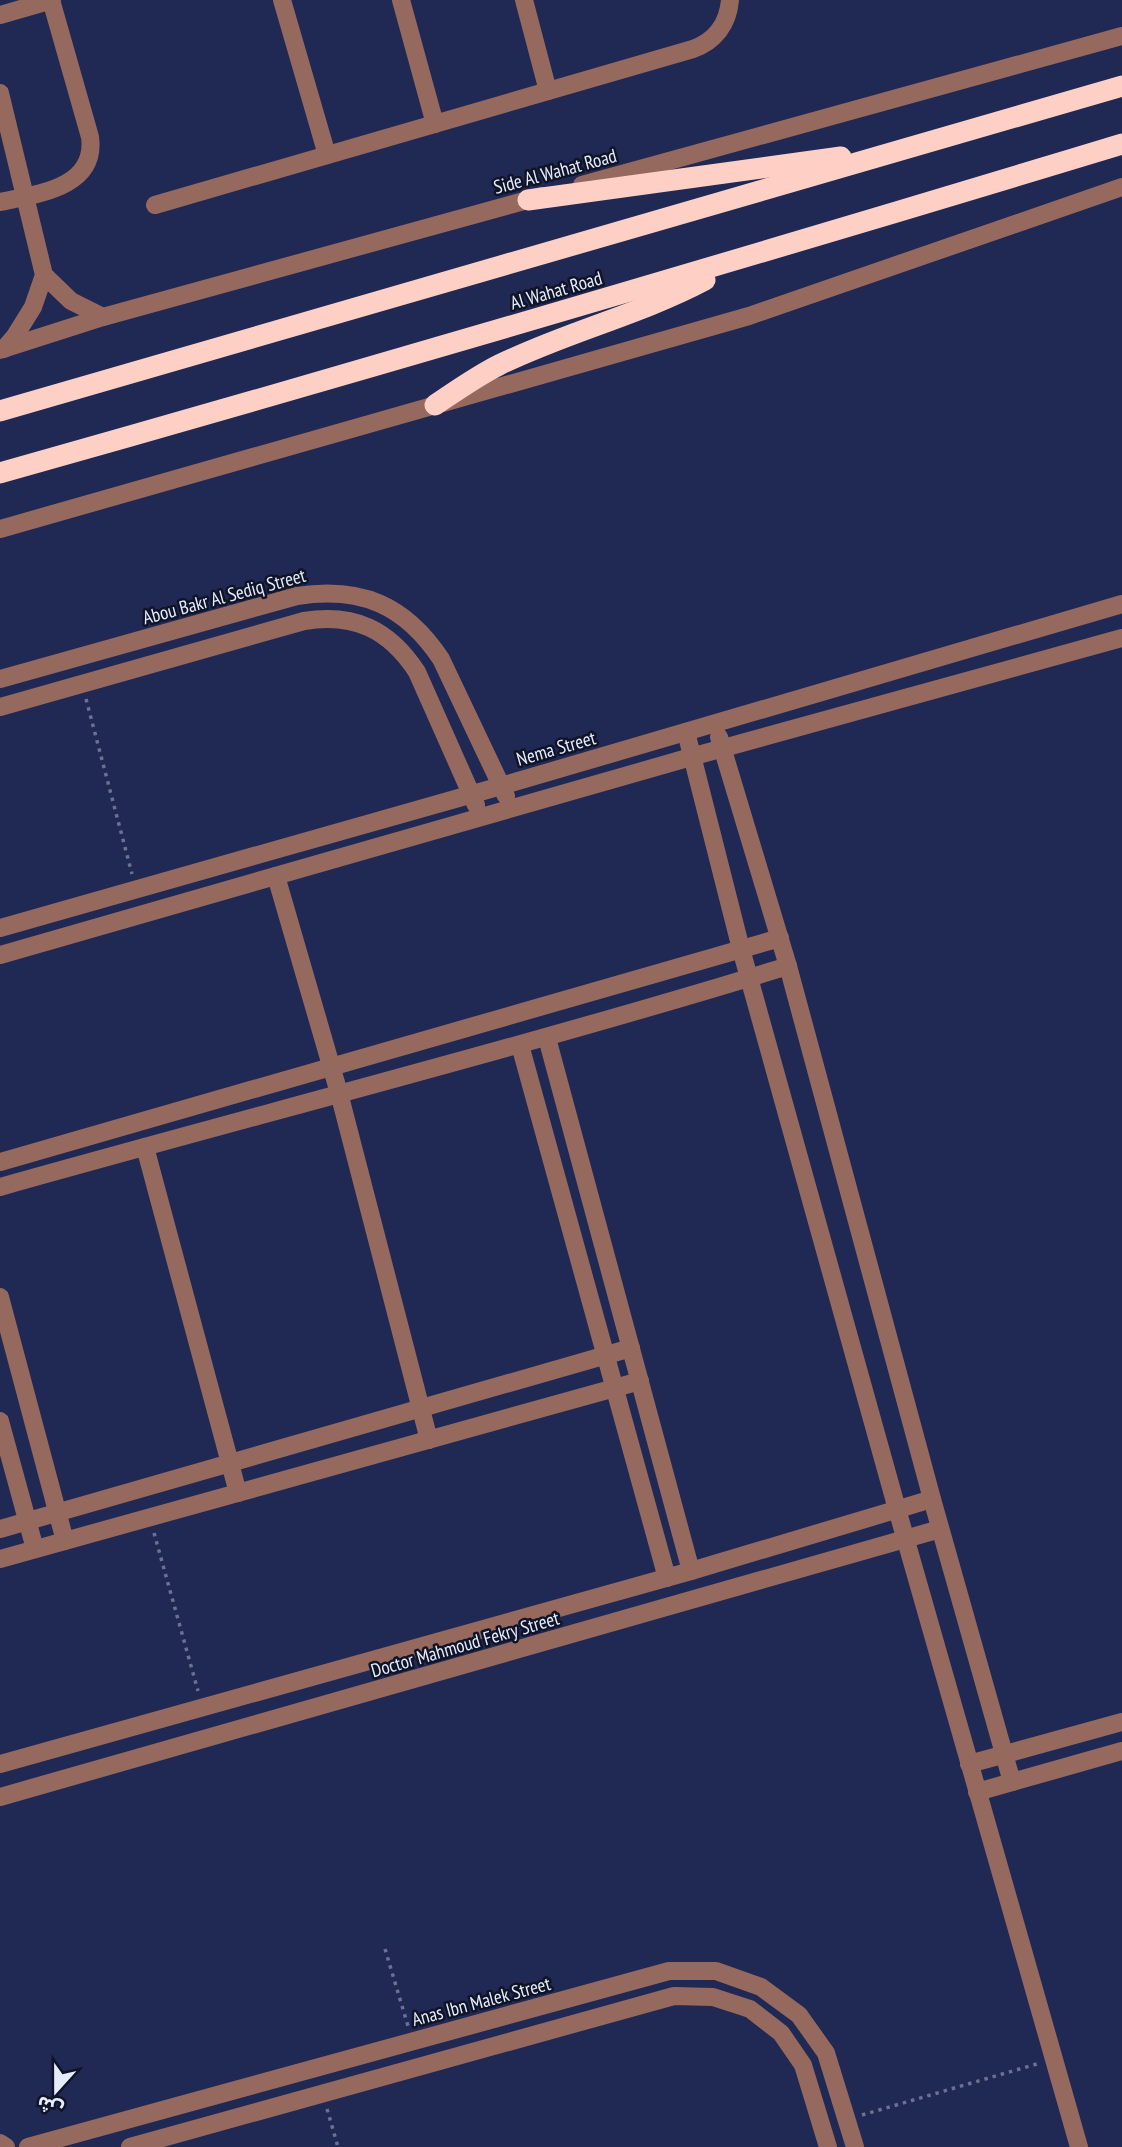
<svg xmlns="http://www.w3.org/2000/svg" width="1122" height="2147" viewBox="0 0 1122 2147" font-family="'PT Sans Narrow','Noto Sans Arabic',sans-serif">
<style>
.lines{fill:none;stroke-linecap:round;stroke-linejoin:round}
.path{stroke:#6a7193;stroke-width:3.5;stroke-dasharray:3.5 5;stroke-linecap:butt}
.minor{stroke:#96695f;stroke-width:18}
.highway{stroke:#fdcfc5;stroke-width:21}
.labels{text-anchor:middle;stroke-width:5;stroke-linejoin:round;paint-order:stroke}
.street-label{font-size:19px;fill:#e6ecfd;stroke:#0f1427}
</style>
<rect width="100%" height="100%" fill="#202854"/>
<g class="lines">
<g class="path">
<path d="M 86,699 L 132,874"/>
<path d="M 154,1533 L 198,1691"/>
<path d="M 385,1949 L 408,2026"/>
<path d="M 327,2109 L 338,2147"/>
<path d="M 862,2115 L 1040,2063"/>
</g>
<g class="minor">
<path d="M 282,0 L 327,155"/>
<path d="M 401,0 L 435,124"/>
<path d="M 524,0 L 548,91"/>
<path d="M 0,15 L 52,0"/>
<path d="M 0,93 L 44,275 L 33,307 L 15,336 L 4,349"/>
<path d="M 582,185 L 1122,36"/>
<path d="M 0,202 C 37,194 97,188 90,137 L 51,0"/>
<path d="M 155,205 L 693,49 C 715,41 728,24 730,0"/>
<path d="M 44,275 L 71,301 L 103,317"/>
<path d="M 0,350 L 103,317 L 542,196"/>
<path d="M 0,529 L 749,316 L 1122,187"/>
<path d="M 0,679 L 297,596 C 361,586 405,605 441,659 L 506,796"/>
<path d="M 0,707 L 304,621 C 354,613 389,629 417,672 L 476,805"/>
<path d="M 686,732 L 741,949 L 897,1509 L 1079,2147"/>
<path d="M 719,737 L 788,966 L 932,1499 L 1012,1782"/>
<path d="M 276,876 L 339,1093 L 429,1440"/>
<path d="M 0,928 L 501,786 L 1122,604"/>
<path d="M 0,955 L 691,757 L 1122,638"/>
<path d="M 547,1038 L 691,1571"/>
<path d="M 520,1045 L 667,1578"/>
<path d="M 145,1147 L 238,1493"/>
<path d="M 0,1162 L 780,938"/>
<path d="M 0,1187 C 263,1113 527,1046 788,966"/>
<path d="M 0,1297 L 65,1541"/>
<path d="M 0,1421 L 35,1549"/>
<path d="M 0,1529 L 631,1348"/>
<path d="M 0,1559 L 640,1381"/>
<path d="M 0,1764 L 691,1571 L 932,1499"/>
<path d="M 969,1764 L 1122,1722"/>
<path d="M 977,1792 L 1122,1751"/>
<path d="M 0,1797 L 940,1529"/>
<path d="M 0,2143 L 6,2147"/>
<path d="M 28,2147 L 669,1971 L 716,1971 L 761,1987 L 799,2015 L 826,2053 L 855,2147"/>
<path d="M 130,2147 L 674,1996 L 713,1997 L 750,2009 L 781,2033 L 803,2065 L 828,2147"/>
</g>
<g class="highway">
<path d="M 528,200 L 841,157"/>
<path d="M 435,405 C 456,391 477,376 499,365 C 566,332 639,315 705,280"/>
<path d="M 0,411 L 1122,86"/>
<path d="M 0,473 C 375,367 749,257 1122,144"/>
</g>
</g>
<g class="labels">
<g class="street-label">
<text transform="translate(555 171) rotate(-15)" y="7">Side Al Wahat Road</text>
<text transform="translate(556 290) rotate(-16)" y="7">Al Wahat Road</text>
<text transform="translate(224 596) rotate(-15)" y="7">Abou Bakr Al Sediq Street</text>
<text transform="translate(556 748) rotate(-16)" y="7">Nema Street</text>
<text transform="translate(465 1644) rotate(-16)" y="7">Doctor Mahmoud Fekry Street</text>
<text transform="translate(481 2001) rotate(-15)" y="7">Anas Ibn Malek Street</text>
</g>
</g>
<g transform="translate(56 2091) rotate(201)" stroke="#0f1427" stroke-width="5" paint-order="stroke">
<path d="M0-5L12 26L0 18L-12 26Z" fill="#e6ecfd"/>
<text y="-10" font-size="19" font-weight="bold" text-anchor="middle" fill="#e6ecfd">ش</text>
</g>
</svg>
